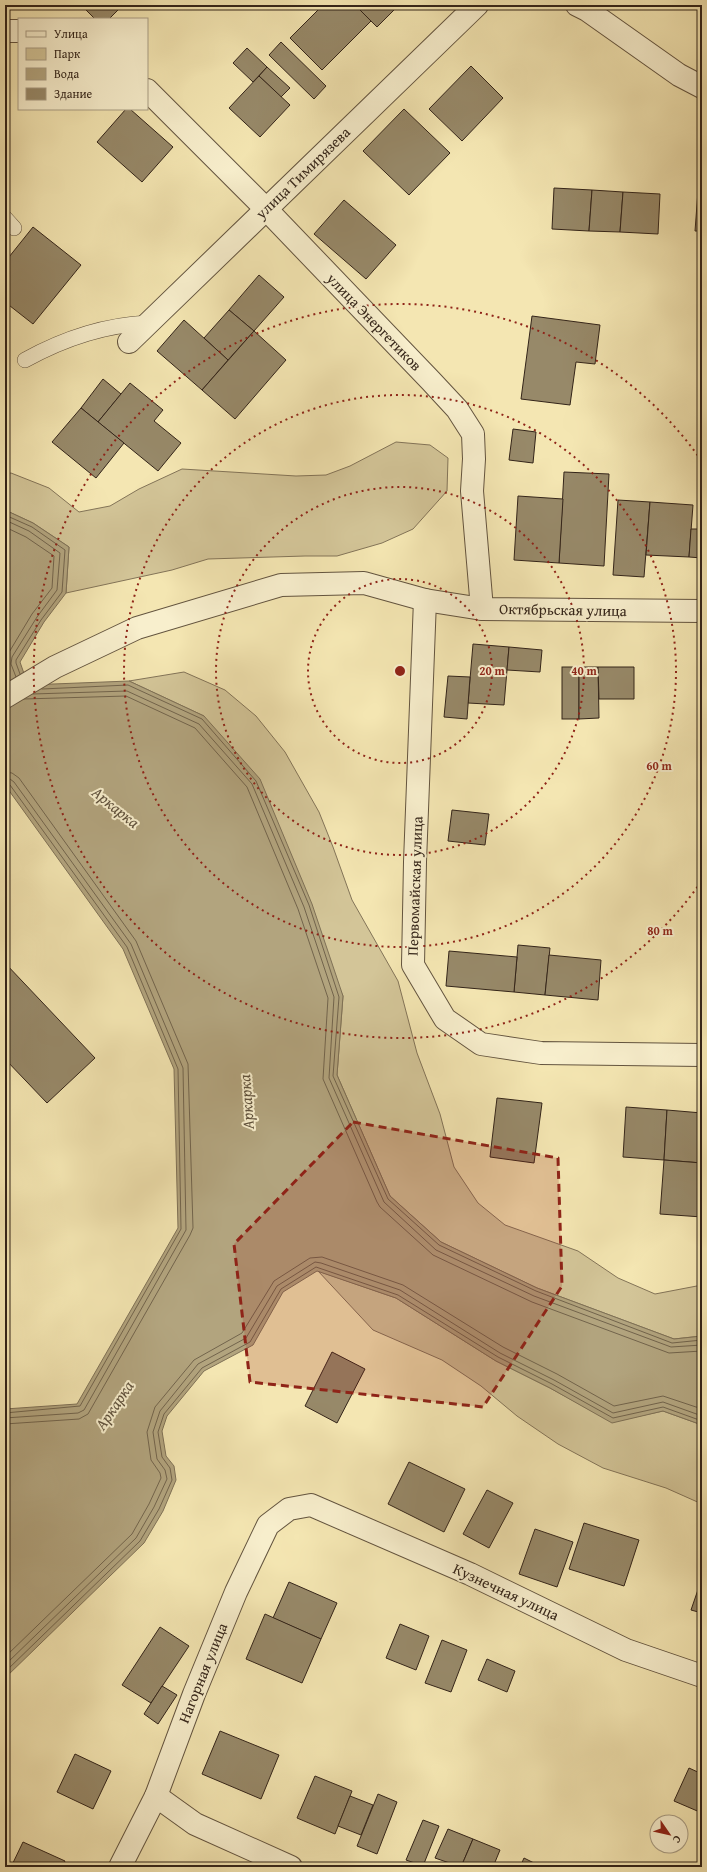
<svg xmlns="http://www.w3.org/2000/svg" width="707" height="1872" viewBox="0 0 707 1872" font-family="'Gentium Book Plus',serif">
<style>
.green{fill:#d3c598;stroke:#837458}
.water{fill:#b2a47e;stroke:#7f7156}
.lines{fill:none;stroke-linecap:round;stroke-linejoin:round}
.shore{stroke:#72644c;stroke-width:1}
.building{fill:#978969;stroke:#332419}
.lane-casing{stroke:#63543f;stroke-width:16}
.street-casing{stroke:#63543f;stroke-width:24}
.lane{stroke:#f8efcd;stroke-width:15}
.street{stroke:#f8efcd;stroke-width:22}
.marked{fill:#8f2418;fill-opacity:0.2;stroke:#8f2418;stroke-width:3;stroke-dasharray:8 5;stroke-linejoin:round}
.ring{fill:none;stroke:#8f2418;stroke-width:2;stroke-dasharray:2 4}
.labels{text-anchor:middle;stroke-width:4;stroke-linejoin:round;paint-order:stroke}
.street-label{font-size:15px;fill:#332419;stroke:#f8efcd}
.water-label{font-size:16px;font-style:italic;fill:#5f513c;stroke:#f8efcd}
.centre{fill:#8f2418;stroke:#f8efcd;stroke-width:2}
.ring-label{font-size:12px;text-anchor:middle;font-weight:bold;fill:#8f2418;stroke:#f8efcd;stroke-width:4;stroke-linejoin:round;paint-order:stroke}
</style>
<rect width="100%" height="100%" fill="#f4e6b2"/>
<filter id="stains"><feTurbulence type="fractalNoise" baseFrequency=".005" numOctaves="4"/><feColorMatrix values="0 0 0 0 .2 0 0 0 0 .09 0 0 0 0 .02 0 0 0 .5 -.17"/></filter>
<radialGradient id="worn" r=".72"><stop offset=".6" stop-color="#630" stop-opacity="0"/><stop offset="1" stop-color="#630" stop-opacity=".3"/></radialGradient>
<g class="green">
<path d="M 396,442 L 430,445 L 448,458 L 447,491 L 413,529 L 382,543 L 337,556 L 305,556 L 208,559 L 172,570 L 66,593 L 69,547 L 33,523 L 5,510 L 5,474 L 11,473 L 49,488 L 79,512 L 110,506 L 139,489 L 182,469 L 296,476 L 326,475 L 350,466 Z"/>
<path d="M 184,672 L 225,690 L 256,716 L 285,752 L 319,812 L 333,847 L 352,900 L 398,981 L 417,1053 L 440,1114 L 454,1167 L 478,1203 L 505,1225 L 578,1251 L 618,1278 L 655,1294 L 702,1285 L 702,1336 L 674,1339 L 537,1288 L 441,1242 L 390,1196 L 337,1075 L 343,996 L 204,716 L 129,681 Z"/>
<path d="M 318,1271 L 396,1298 L 496,1361 L 550,1388 L 612,1422 L 663,1411 L 702,1425 L 702,1504 L 666,1488 L 603,1468 L 558,1444 L 517,1416 L 481,1386 L 442,1360 L 373,1330 Z"/>
</g>
<path class="water" d="M 5,510 L 33,523 L 69,547 L 66,593 L 44,622 L 20,662 L 28,685 L 129,681 L 204,716 L 260,779 L 312,904 L 343,996 L 337,1075 L 390,1196 L 441,1242 L 537,1288 L 674,1339 L 702,1336 L 702,1425 L 663,1411 L 612,1423 L 550,1388 L 496,1361 L 396,1298 L 317,1271 L 283,1292 L 253,1345 L 204,1371 L 167,1416 L 162,1431 L 166,1456 L 174,1466 L 176,1480 L 163,1511 L 144,1543 L 5,1678 L 5,1409 L 77,1404 L 178,1228 L 174,1069 L 123,949 L 5,785 Z"/>
<g class="lines">
<g class="shore">
<path d="M 5,515 L 32,527 L 65,550 L 62,592 L 41,620 L 16,660 L 16,663 L 20,674"/>
<path d="M 5,520 L 29,531 L 60,553 L 57,590 L 37,617 L 12,657 L 11,664 L 16,677"/>
<path d="M 5,527 L 26,537 L 54,556 L 52,588 L 32,614 L 5,659"/>
<path d="M 42,689 L 128,685 L 202,719 L 256,781 L 309,905 L 339,997 L 333,1076 L 388,1199 L 439,1245 L 536,1291 L 672,1343 L 702,1340"/>
<path d="M 33,694 L 127,691 L 199,724 L 252,784 L 304,907 L 334,997 L 329,1078 L 384,1202 L 436,1250 L 534,1296 L 671,1347 L 702,1345"/>
<path d="M 24,699 L 126,696 L 195,728 L 247,787 L 298,909 L 328,998 L 323,1079 L 377,1202 L 380,1207 L 433,1255 L 532,1302 L 669,1353 L 702,1351"/>
<path d="M 5,772 L 12,773 L 19,778 L 136,941 L 188,1064 L 193,1228 L 190,1235 L 88,1414 L 79,1419 L 5,1424"/>
<path d="M 5,778 L 10,779 L 14,782 L 131,944 L 183,1068 L 186,1230 L 84,1410 L 78,1413 L 5,1418"/>
<path d="M 5,783 L 10,785 L 127,947 L 178,1069 L 181,1229 L 80,1406 L 5,1413"/>
<path d="M 5,1657 L 132,1534 L 149,1504 L 161,1478 L 160,1473 L 151,1460 L 147,1432 L 155,1407 L 194,1360 L 242,1333 L 274,1281 L 310,1258 L 322,1257 L 403,1285 L 503,1347 L 557,1374 L 614,1406 L 663,1396 L 702,1409"/>
<path d="M 5,1665 L 136,1538 L 154,1507 L 167,1479 L 165,1470 L 157,1459 L 153,1432 L 160,1411 L 198,1364 L 246,1338 L 277,1286 L 315,1262 L 321,1263 L 400,1290 L 500,1353 L 554,1380 L 613,1413 L 663,1402 L 702,1416"/>
<path d="M 5,1672 L 140,1541 L 159,1509 L 172,1480 L 170,1468 L 162,1457 L 158,1432 L 164,1414 L 202,1368 L 250,1342 L 281,1289 L 316,1267 L 398,1295 L 498,1357 L 552,1384 L 613,1418 L 663,1407 L 702,1421"/>
</g>
</g>
<g class="building">
<path d="M 81,5 L 123,5 L 109,19 L 95,19 Z"/>
<path d="M 323,5 L 355,5 L 371,21 L 322,70 L 290,38 Z"/>
<path d="M 355,5 L 393,5 L 396,8 L 377,27 Z"/>
<path d="M 281,42 L 326,86 L 314,99 L 269,55 Z"/>
<path d="M 247,48 L 267,67 L 253,82 L 233,63 Z"/>
<path d="M 471,66 L 503,98 L 462,141 L 429,109 Z"/>
<path d="M 267,67 L 290,88 L 281,97 L 259,76 Z"/>
<path d="M 259,76 L 290,105 L 260,137 L 229,108 Z"/>
<path d="M 126,109 L 130,109 L 173,147 L 142,182 L 97,142 Z"/>
<path d="M 404,109 L 450,153 L 409,195 L 363,151 Z"/>
<path d="M 554,188 L 592,190 L 589,231 L 552,229 Z"/>
<path d="M 592,190 L 623,192 L 620,232 L 589,231 Z"/>
<path d="M 698,191 L 702,192 L 702,231 L 695,231 Z"/>
<path d="M 623,192 L 660,194 L 658,234 L 620,232 Z"/>
<path d="M 344,200 L 396,245 L 366,279 L 314,234 Z"/>
<path d="M 33,227 L 81,265 L 33,324 L 5,302 L 5,262 Z"/>
<path d="M 5,252 L 10,256 L 5,262 Z"/>
<path d="M 259,275 L 284,297 L 254,331 L 229,310 Z"/>
<path d="M 229,310 L 254,331 L 228,360 L 204,338 Z"/>
<path d="M 532,316 L 600,325 L 595,364 L 576,362 L 570,405 L 521,399 Z"/>
<path d="M 184,320 L 228,360 L 202,390 L 157,351 Z"/>
<path d="M 254,331 L 286,360 L 235,419 L 202,390 Z"/>
<path d="M 103,379 L 121,394 L 98,422 L 81,408 Z"/>
<path d="M 130,383 L 163,410 L 154,421 L 181,443 L 158,471 L 98,422 Z"/>
<path d="M 81,408 L 124,443 L 96,478 L 52,442 Z"/>
<path d="M 513,429 L 536,432 L 533,463 L 509,460 Z"/>
<path d="M 564,472 L 609,474 L 604,566 L 559,563 Z"/>
<path d="M 518,496 L 563,499 L 559,563 L 514,560 Z"/>
<path d="M 618,500 L 650,502 L 644,577 L 613,575 Z"/>
<path d="M 650,502 L 693,505 L 689,557 L 646,555 Z"/>
<path d="M 691,529 L 702,529 L 702,558 L 689,557 Z"/>
<path d="M 473,644 L 509,647 L 504,705 L 468,703 Z"/>
<path d="M 509,647 L 542,650 L 540,672 L 507,670 Z"/>
<rect x="562" y="667" width="17" height="52"/>
<path d="M 579,667 L 598,667 L 599,718 L 579,719 Z"/>
<path d="M 598,667 L 634,667 L 634,699 L 599,699 Z"/>
<path d="M 448,676 L 470,677 L 467,719 L 444,717 Z"/>
<path d="M 452,810 L 489,814 L 485,845 L 448,841 Z"/>
<path d="M 518,945 L 550,948 L 545,995 L 514,992 Z"/>
<path d="M 449,951 L 517,957 L 514,992 L 446,986 Z"/>
<path d="M 549,955 L 601,960 L 598,1000 L 545,995 Z"/>
<path d="M 5,963 L 95,1058 L 47,1103 L 5,1059 Z"/>
<path d="M 497,1098 L 542,1103 L 534,1163 L 490,1157 Z"/>
<path d="M 626,1107 L 667,1110 L 664,1160 L 623,1157 Z"/>
<path d="M 667,1110 L 702,1113 L 702,1163 L 664,1160 Z"/>
<path d="M 664,1160 L 702,1163 L 702,1217 L 660,1214 Z"/>
<path d="M 332,1352 L 365,1369 L 337,1423 L 305,1406 Z"/>
<path d="M 409,1462 L 465,1489 L 444,1532 L 388,1504 Z"/>
<path d="M 487,1490 L 513,1503 L 489,1548 L 463,1534 Z"/>
<path d="M 584,1523 L 639,1540 L 624,1586 L 569,1569 Z"/>
<path d="M 535,1529 L 573,1542 L 557,1587 L 519,1574 Z"/>
<path d="M 702,1578 L 702,1613 L 691,1610 Z"/>
<path d="M 289,1582 L 337,1603 L 321,1639 L 273,1618 Z"/>
<path d="M 265,1614 L 321,1639 L 302,1683 L 246,1659 Z"/>
<path d="M 400,1624 L 429,1636 L 416,1670 L 386,1658 Z"/>
<path d="M 160,1627 L 189,1646 L 151,1703 L 122,1685 Z"/>
<path d="M 442,1640 L 467,1650 L 451,1692 L 425,1683 Z"/>
<path d="M 487,1659 L 515,1671 L 507,1692 L 478,1680 Z"/>
<path d="M 162,1686 L 177,1695 L 158,1724 L 144,1714 Z"/>
<path d="M 220,1731 L 279,1755 L 261,1799 L 202,1774 Z"/>
<path d="M 75,1754 L 111,1771 L 93,1809 L 57,1792 Z"/>
<path d="M 689,1768 L 702,1774 L 702,1813 L 674,1801 Z"/>
<path d="M 315,1776 L 352,1791 L 335,1834 L 297,1818 Z"/>
<path d="M 378,1794 L 397,1802 L 377,1854 L 357,1846 Z"/>
<path d="M 350,1796 L 373,1805 L 361,1835 L 338,1826 Z"/>
<path d="M 423,1820 L 439,1826 L 423,1866 L 406,1860 Z"/>
<path d="M 448,1829 L 473,1839 L 461,1867 L 435,1858 Z"/>
<path d="M 473,1839 L 500,1850 L 493,1867 L 461,1867 Z"/>
<path d="M 23,1842 L 65,1861 L 62,1867 L 11,1867 Z"/>
<path d="M 524,1858 L 542,1867 L 520,1867 Z"/>
</g>
<g class="lines">
<g class="lane-casing">
<g id="lane">
<path d="M 5,218 L 14,228"/>
<path d="M 25,360 C 63,339 104,325 148,323"/>
</g>
</g>
<g class="street-casing">
<g id="street">
<path d="M 577,5 L 587,10 L 679,75 L 702,87"/>
<path d="M 5,31 L 19,31"/>
<path d="M 147,90 L 266,209 L 431,381 L 457,409 L 473,434 L 474,459 L 472,491 L 482,609"/>
<path d="M 129,342 L 477,5"/>
<path d="M 425,600 L 415,862 L 413,965 L 445,1019 L 481,1044 L 541,1053 L 702,1055"/>
<path d="M 5,697 L 55,667 L 137,628 L 281,585 L 364,583 L 425,600 L 482,609 L 702,611"/>
<path d="M 156,1796 L 195,1824 L 291,1867"/>
<path d="M 120,1867 L 156,1796 L 194,1694 L 236,1592 L 268,1525 L 289,1509 L 311,1505 L 470,1574 L 626,1650 L 702,1676"/>
</g>
</g>
<use href="#lane" class="lane"/>
<use href="#street" class="street"/>
</g>
<path class="marked" d="M 353,1122 L 558,1158 L 562,1286 L 483,1407 L 250,1382 L 234,1244 Z"/>
<g class="ring">
<circle cx="400" cy="671" r="92"/>
<circle cx="400" cy="671" r="184"/>
<circle cx="400" cy="671" r="276"/>
<path d="M701 882A367 367 0 1 1 701 460"/>
</g>
<g class="labels">
<g class="street-label">
<text transform="translate(303 173) rotate(-44)" y="5">улица Тимирязева</text>
<text transform="translate(374 322) rotate(46)" y="5">улица Энергетиков</text>
<text transform="translate(563 610) rotate(1)" y="5">Октябрьская улица</text>
<text transform="translate(415 886) rotate(-88)" y="5">Первомайская улица</text>
<text transform="translate(506 1592) rotate(25)" y="5">Кузнечная улица</text>
<text transform="translate(203 1673) rotate(-68)" y="5">Нагорная улица</text>
</g>
<g class="water-label">
<text transform="translate(116 807) rotate(39)" y="6">Аркарка</text>
<text transform="translate(246 1102) rotate(-94)" y="6">Аркарка</text>
<text transform="translate(114 1405) rotate(-56)" y="6">Аркарка</text>
</g>
</g>
<circle cx="400" cy="671" r="6" class="centre"/>
<g class="ring-label">
<text x="492" y="675">20 m</text>
<text x="584" y="675">40 m</text>
<text x="659" y="770">60 m</text>
<text x="660" y="935">80 m</text>
</g>
<rect width="707" height="1872" fill="none" stroke="#f4e6b2" stroke-width="20"/>
<rect x="6" y="6" width="695" height="1860" fill="none" stroke="#332419" stroke-width="2"/>
<rect x="10" y="10" width="687" height="1852" fill="none" stroke="#332419"/>
<rect x="18" y="18" width="130" height="92" fill="#f8efcd" stroke="#a99e85"/>
<rect x="26" y="31" width="20" height="6" fill="#f8efcd" stroke="#a99e85"/>
<text x="54" y="38" font-size="12" fill="#332419">Улица</text>
<rect x="26" y="48" width="20" height="12" fill="#d3c598" stroke="#a99e85"/>
<text x="54" y="58" font-size="12" fill="#332419">Парк</text>
<rect x="26" y="68" width="20" height="12" fill="#b2a47e" stroke="#a99e85"/>
<text x="54" y="78" font-size="12" fill="#332419">Вода</text>
<rect x="26" y="88" width="20" height="12" fill="#978969" stroke="#a99e85"/>
<text x="54" y="98" font-size="12" fill="#332419">Здание</text>
<g transform="translate(669 1834) rotate(124)"><circle r="19" fill="#f8efcd" stroke="#a99e85"/>
<path d="M0-3L7 15L0 10L-7 15Z" fill="#8f2418"/>
<text y="-6" font-size="11" font-weight="bold" text-anchor="middle" fill="#332419">С</text>
</g>
<rect width="100%" height="100%" filter="url(#stains)"/>
<rect width="100%" height="100%" fill="url(#worn)"/>
</svg>
